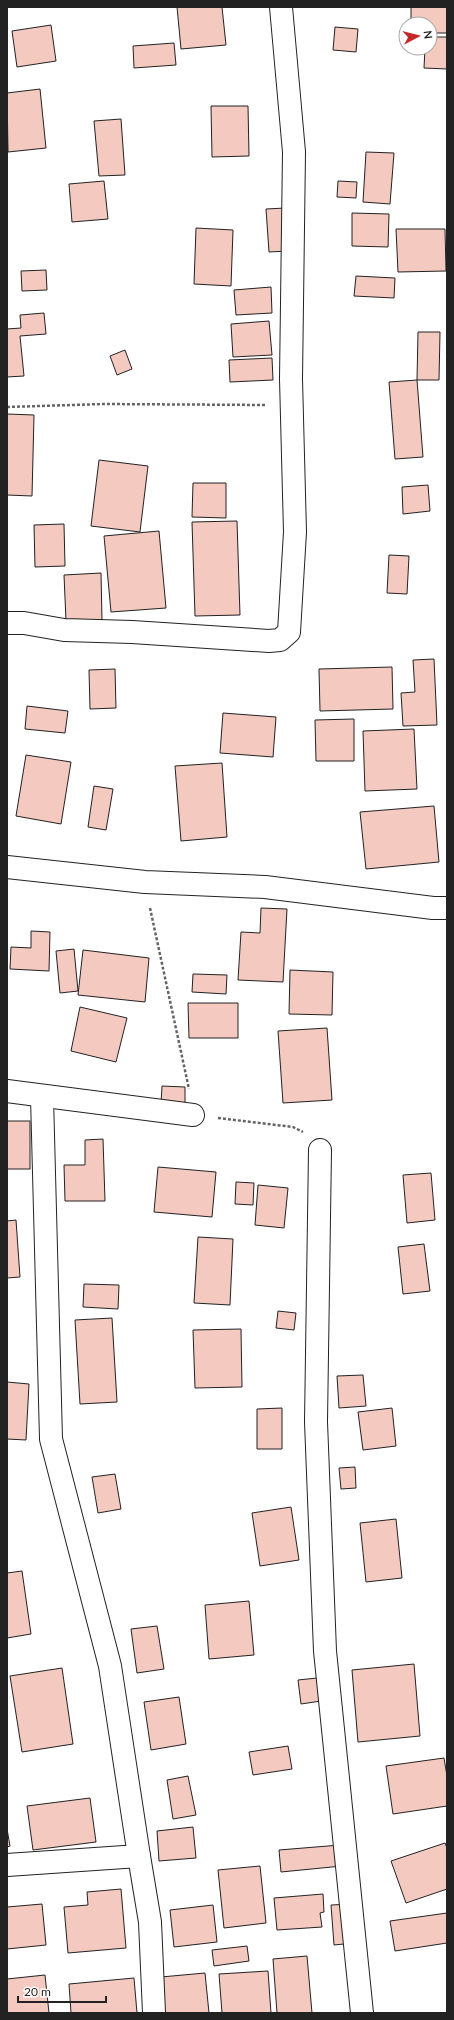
<svg xmlns="http://www.w3.org/2000/svg" width="454" height="2020" viewBox="0 0 454 2020" font-family="Lato,sans-serif">
<style>
.building{fill:#f3c9c0;stroke:#222}
.lines{fill:none;stroke-linecap:round;stroke-linejoin:round}
.street-casing{stroke:#222;stroke-width:24}
.path{stroke:#646464;stroke-width:2.5;stroke-dasharray:3 2;stroke-linecap:butt}
.street{stroke:#fff;stroke-width:22}
</style>
<rect width="100%" height="100%" fill="#fff"/>
<g class="building">
<path d="M 177,7 L 222,7 L 226,45 L 181,49 Z"/>
<path d="M 411,7 L 447,7 L 447,33 L 430,33 L 430,24 L 411,24 Z"/>
<path d="M 51,25 L 56,61 L 17,67 L 12,31 Z"/>
<path d="M 335,27 L 358,29 L 356,52 L 333,50 Z"/>
<path d="M 430,37 L 447,37 L 447,69 L 424,68 L 425,48 L 430,48 Z"/>
<path d="M 174,43 L 176,65 L 134,68 L 133,46 Z"/>
<path d="M 40,89 L 46,148 L 8,152 L 7,93 Z"/>
<path d="M 211,106 L 248,106 L 249,156 L 212,157 Z"/>
<path d="M 121,119 L 125,175 L 99,176 L 94,121 Z"/>
<path d="M 366,152 L 394,153 L 390,204 L 363,202 Z"/>
<path d="M 104,181 L 108,219 L 72,222 L 69,184 Z"/>
<path d="M 338,181 L 357,182 L 356,198 L 337,197 Z"/>
<path d="M 285,208 L 288,251 L 269,252 L 266,209 Z"/>
<path d="M 352,213 L 389,214 L 388,247 L 352,246 Z"/>
<path d="M 196,228 L 233,230 L 231,286 L 194,284 Z"/>
<path d="M 396,229 L 445,229 L 446,271 L 398,272 Z"/>
<path d="M 46,270 L 47,290 L 22,291 L 21,271 Z"/>
<path d="M 356,276 L 395,278 L 394,298 L 354,296 Z"/>
<path d="M 271,287 L 272,313 L 236,315 L 234,290 Z"/>
<path d="M 44,313 L 46,334 L 20,336 L 24,376 L 7,377 L 7,329 L 21,328 L 20,315 Z"/>
<path d="M 269,321 L 272,355 L 233,357 L 231,324 Z"/>
<path d="M 418,332 L 440,332 L 439,380 L 417,380 Z"/>
<path d="M 125,350 L 132,369 L 117,375 L 110,356 Z"/>
<path d="M 272,358 L 273,380 L 230,382 L 229,360 Z"/>
<path d="M 417,380 L 423,457 L 395,459 L 389,382 Z"/>
<path d="M 7,414 L 34,415 L 32,496 L 7,495 Z"/>
<path d="M 99,460 L 148,466 L 140,532 L 91,526 Z"/>
<path d="M 193,483 L 226,483 L 226,518 L 192,517 Z"/>
<path d="M 428,485 L 430,511 L 403,514 L 402,487 Z"/>
<path d="M 237,521 L 240,615 L 195,616 L 192,522 Z"/>
<path d="M 64,524 L 65,566 L 35,567 L 34,525 Z"/>
<path d="M 159,531 L 166,608 L 111,612 L 104,536 Z"/>
<path d="M 389,555 L 409,556 L 407,594 L 387,593 Z"/>
<path d="M 101,573 L 102,620 L 66,621 L 64,575 Z"/>
<path d="M 434,659 L 437,725 L 403,726 L 401,693 L 415,692 L 413,660 Z"/>
<path d="M 392,667 L 393,709 L 320,711 L 319,669 Z"/>
<path d="M 115,669 L 116,708 L 90,709 L 89,670 Z"/>
<path d="M 27,706 L 68,711 L 65,733 L 25,729 Z"/>
<path d="M 223,713 L 276,717 L 273,757 L 220,753 Z"/>
<path d="M 354,719 L 354,761 L 316,761 L 315,720 Z"/>
<path d="M 414,729 L 417,789 L 365,791 L 363,731 Z"/>
<path d="M 26,755 L 71,762 L 61,824 L 16,816 Z"/>
<path d="M 222,763 L 227,837 L 181,841 L 175,766 Z"/>
<path d="M 94,786 L 113,789 L 106,830 L 88,827 Z"/>
<path d="M 434,806 L 439,862 L 366,869 L 360,812 Z"/>
<path d="M 261,908 L 287,909 L 283,982 L 238,980 L 241,932 L 260,933 Z"/>
<path d="M 31,931 L 50,932 L 49,971 L 10,969 L 11,947 L 31,948 Z"/>
<path d="M 74,949 L 78,991 L 60,993 L 56,951 Z"/>
<path d="M 83,950 L 149,958 L 145,1002 L 78,995 Z"/>
<path d="M 290,970 L 333,972 L 332,1015 L 289,1014 Z"/>
<path d="M 193,974 L 227,975 L 226,994 L 192,992 Z"/>
<path d="M 188,1003 L 238,1003 L 238,1038 L 189,1038 Z"/>
<path d="M 80,1007 L 127,1018 L 116,1062 L 71,1051 Z"/>
<path d="M 327,1028 L 332,1100 L 283,1103 L 278,1031 Z"/>
<path d="M 162,1086 L 185,1087 L 185,1105 L 161,1104 Z"/>
<rect x="7" y="1121" width="23" height="48"/>
<path d="M 103,1139 L 105,1201 L 65,1201 L 64,1165 L 85,1165 L 85,1140 Z"/>
<path d="M 158,1167 L 216,1172 L 212,1217 L 154,1212 Z"/>
<path d="M 431,1173 L 435,1220 L 407,1223 L 403,1175 Z"/>
<path d="M 236,1182 L 254,1183 L 253,1205 L 235,1204 Z"/>
<path d="M 258,1185 L 288,1188 L 284,1228 L 255,1225 Z"/>
<path d="M 16,1220 L 20,1277 L 7,1278 L 7,1221 Z"/>
<path d="M 198,1237 L 233,1239 L 230,1305 L 194,1303 Z"/>
<path d="M 424,1244 L 430,1291 L 403,1294 L 398,1247 Z"/>
<path d="M 84,1284 L 119,1285 L 118,1309 L 83,1307 Z"/>
<path d="M 278,1311 L 296,1313 L 294,1330 L 276,1328 Z"/>
<path d="M 112,1318 L 117,1402 L 80,1404 L 75,1320 Z"/>
<path d="M 241,1329 L 242,1387 L 195,1388 L 193,1330 Z"/>
<path d="M 363,1375 L 366,1406 L 339,1408 L 337,1376 Z"/>
<path d="M 7,1382 L 29,1384 L 26,1440 L 7,1439 Z"/>
<path d="M 282,1408 L 282,1449 L 257,1449 L 257,1409 Z"/>
<path d="M 392,1408 L 396,1446 L 363,1450 L 358,1412 Z"/>
<path d="M 355,1467 L 356,1488 L 341,1489 L 339,1468 Z"/>
<path d="M 115,1474 L 121,1509 L 98,1513 L 92,1477 Z"/>
<path d="M 291,1507 L 299,1560 L 260,1566 L 252,1513 Z"/>
<path d="M 396,1519 L 402,1578 L 366,1582 L 360,1523 Z"/>
<path d="M 22,1571 L 31,1634 L 7,1638 L 7,1573 Z"/>
<path d="M 249,1601 L 254,1655 L 209,1659 L 205,1605 Z"/>
<path d="M 157,1626 L 164,1669 L 137,1673 L 131,1629 Z"/>
<path d="M 414,1664 L 420,1736 L 358,1742 L 352,1670 Z"/>
<path d="M 62,1668 L 73,1744 L 22,1752 L 10,1676 Z"/>
<path d="M 317,1678 L 321,1701 L 301,1704 L 298,1680 Z"/>
<path d="M 179,1697 L 186,1744 L 151,1750 L 144,1702 Z"/>
<path d="M 288,1746 L 292,1769 L 253,1775 L 249,1752 Z"/>
<path d="M 444,1758 L 447,1776 L 447,1806 L 393,1814 L 386,1766 Z"/>
<path d="M 188,1776 L 196,1815 L 173,1819 L 167,1780 Z"/>
<path d="M 90,1798 L 96,1842 L 33,1850 L 27,1806 Z"/>
<path d="M 193,1827 L 196,1858 L 159,1861 L 157,1831 Z"/>
<path d="M 7,1829 L 10,1846 L 7,1847 Z"/>
<path d="M 445,1843 L 447,1848 L 447,1889 L 406,1903 L 391,1861 Z"/>
<path d="M 340,1845 L 342,1866 L 281,1872 L 279,1850 Z"/>
<path d="M 260,1866 L 266,1923 L 224,1928 L 218,1870 Z"/>
<path d="M 121,1889 L 126,1948 L 68,1953 L 64,1907 L 88,1905 L 87,1892 Z"/>
<path d="M 323,1894 L 324,1912 L 320,1913 L 322,1927 L 277,1930 L 274,1898 Z"/>
<path d="M 42,1904 L 46,1945 L 7,1949 L 7,1907 Z"/>
<path d="M 352,1904 L 354,1943 L 334,1945 L 331,1905 Z"/>
<path d="M 213,1905 L 217,1942 L 174,1947 L 170,1910 Z"/>
<path d="M 447,1913 L 447,1943 L 395,1951 L 390,1921 Z"/>
<path d="M 247,1946 L 249,1961 L 214,1966 L 212,1950 Z"/>
<path d="M 307,1956 L 312,2013 L 277,2013 L 273,1959 Z"/>
<path d="M 268,1971 L 271,2013 L 222,2013 L 219,1974 Z"/>
<path d="M 205,1973 L 209,2013 L 165,2013 L 161,1977 Z"/>
<path d="M 45,1975 L 49,2013 L 7,2013 L 7,1979 Z"/>
<path d="M 134,1978 L 137,2013 L 71,2013 L 69,1984 Z"/>
</g>
<g class="lines">
<g class="street-casing">
<g id="street">
<path d="M 7,623 L 24,623 L 64,630 L 132,632 L 269,641 L 280,640 L 289,632 L 295,532 L 291,379 L 294,152 L 281,7"/>
<path d="M 7,867 L 145,882 L 265,887 L 433,908 L 447,908"/>
<path d="M 7,1091 L 193,1115"/>
<path d="M 320,1150 L 316,1422 L 325,1651 L 362,2013"/>
<path d="M 139,1856 L 150,1922 L 154,2013"/>
<path d="M 7,1865 L 139,1856 L 110,1666 L 51,1439 L 42,1097"/>
</g>
</g>
<g class="path">
<path d="M 7,407 L 104,404 L 266,405"/>
<path d="M 150,908 L 189,1089"/>
<path d="M 218,1118 L 293,1127 L 303,1132"/>
</g>
<use href="#street" class="street"/>
</g>
<rect width="454" height="2020" fill="none" stroke="#222222" stroke-width="16"/>
<g transform="translate(418 36) rotate(83)"><circle r="19" fill="#ffffff" stroke="#a7a7a7"/>
<path d="M0-3L7 15L0 10L-7 15Z" fill="#c62828"/>
<text y="-6" font-size="11" font-weight="bold" text-anchor="middle" fill="#222222">N</text>
</g>
<path d="M18 1996v6h88v-6" fill="none" stroke="#222222" stroke-width="2"/>
<text x="24" y="1996" font-size="12" fill="#222222" stroke="#ffffff" stroke-width="3" paint-order="stroke">20 m</text>
</svg>
